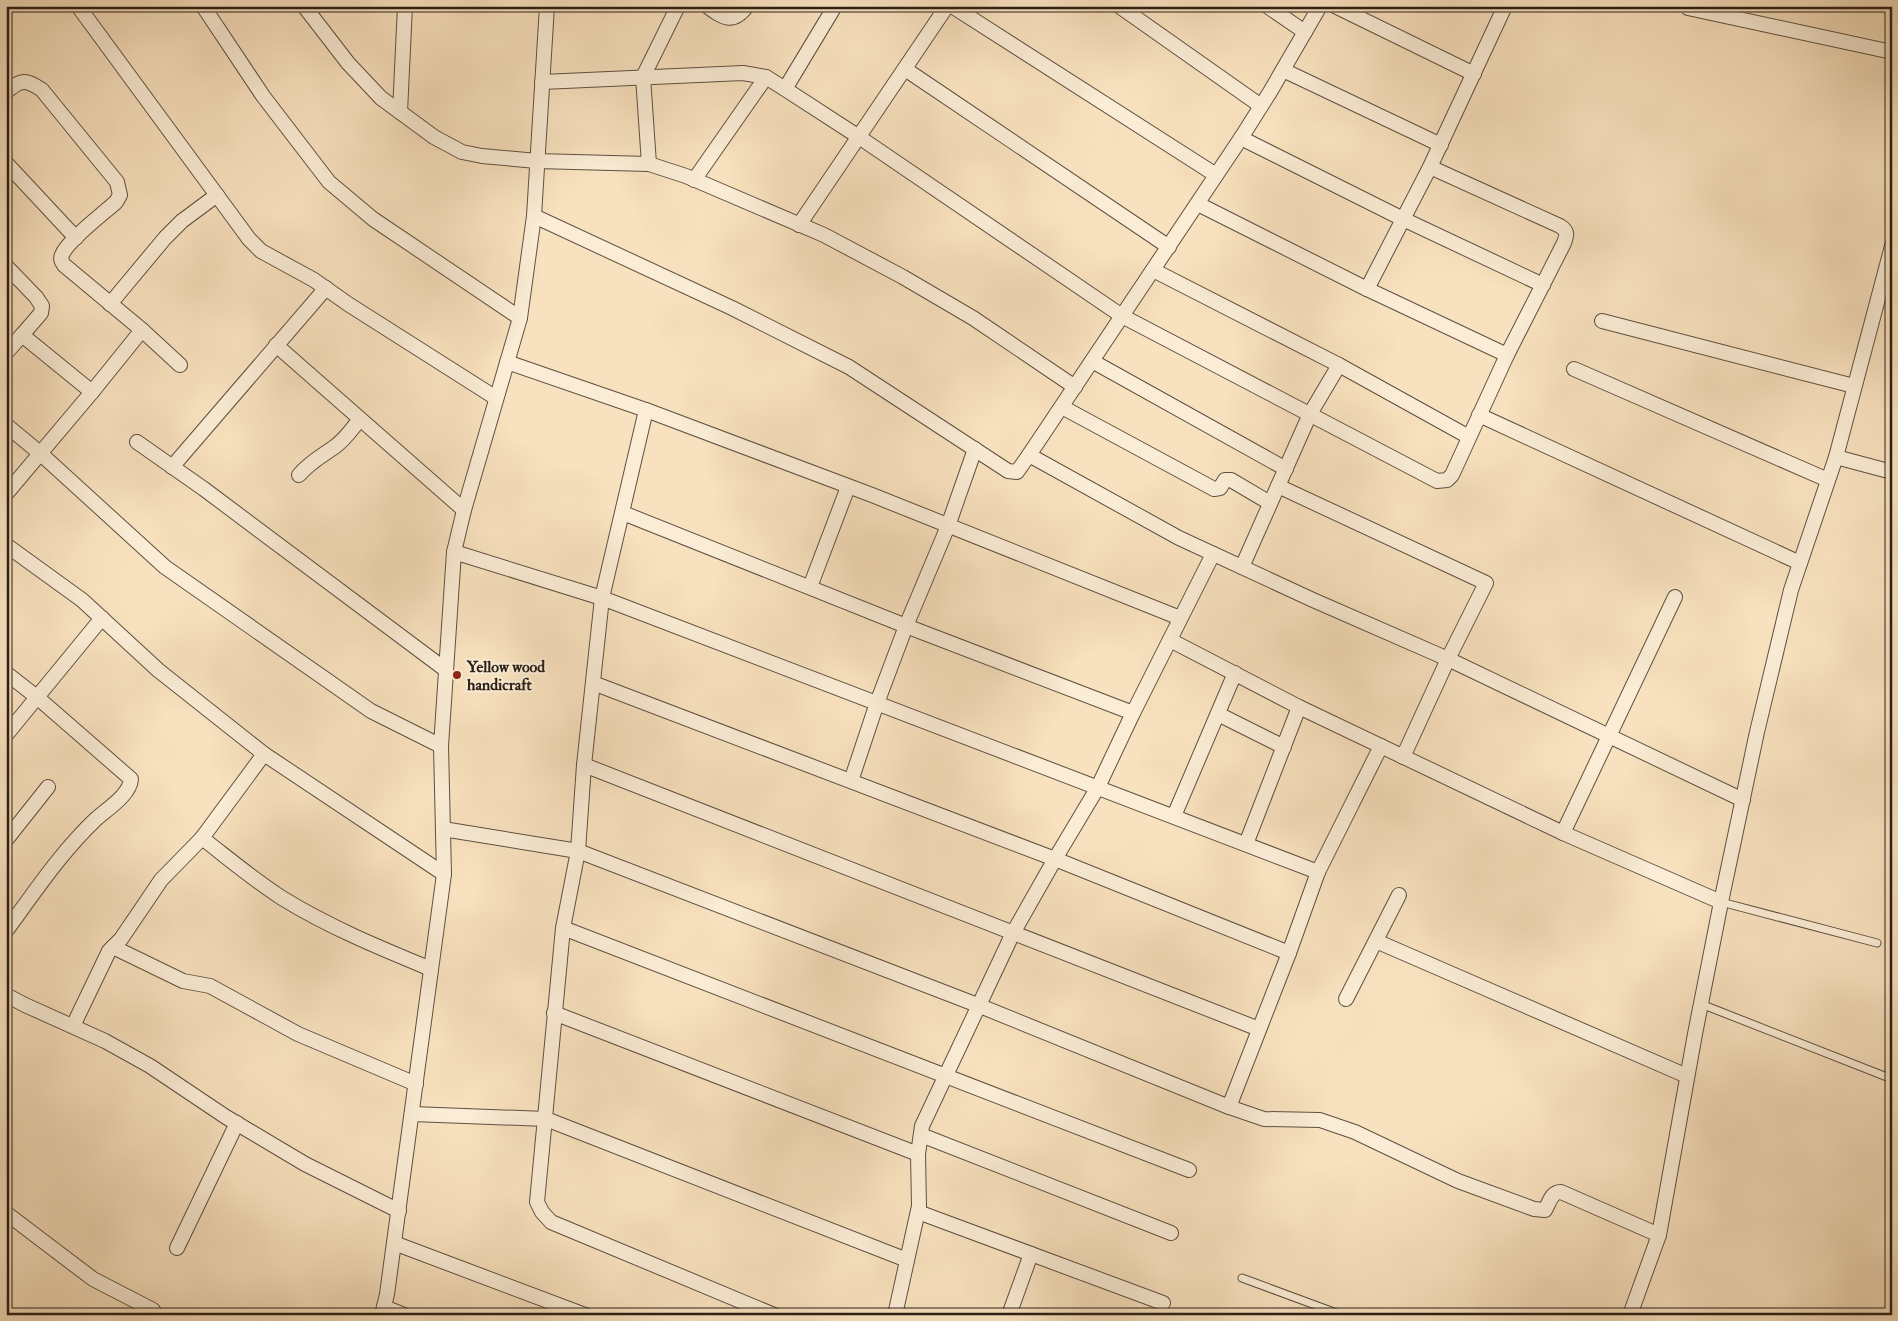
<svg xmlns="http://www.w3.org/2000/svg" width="1898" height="1321" viewBox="0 0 1898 1321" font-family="'IM FELL Double Pica',serif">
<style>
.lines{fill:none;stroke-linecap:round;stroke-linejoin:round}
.lane-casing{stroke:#5e5040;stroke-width:9}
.street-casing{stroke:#5e5040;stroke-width:16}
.lane{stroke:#faecd5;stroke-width:7}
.street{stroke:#faecd5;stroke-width:14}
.poi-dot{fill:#8f2418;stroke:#faecd5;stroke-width:2}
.labels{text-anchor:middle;stroke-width:4;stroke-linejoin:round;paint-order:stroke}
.poi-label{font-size:16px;font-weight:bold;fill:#2a1f16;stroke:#faecd5;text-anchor:start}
</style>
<rect width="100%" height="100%" fill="#f8e1be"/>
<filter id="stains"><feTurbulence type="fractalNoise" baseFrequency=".004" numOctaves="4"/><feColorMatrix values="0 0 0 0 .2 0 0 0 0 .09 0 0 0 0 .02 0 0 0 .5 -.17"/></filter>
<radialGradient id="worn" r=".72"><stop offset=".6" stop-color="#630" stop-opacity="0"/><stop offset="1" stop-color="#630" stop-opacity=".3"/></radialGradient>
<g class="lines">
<g class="lane-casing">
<g id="lane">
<path d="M 1721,902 L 1877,943"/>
<path d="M 1701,1004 L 1892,1079"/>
<path d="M 1242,1278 L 1342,1315"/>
</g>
</g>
<g class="street-casing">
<g id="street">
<path d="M 78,6 L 249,239 L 261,251 L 314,280 L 348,304 L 496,398"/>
<path d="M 203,6 L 263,96 L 329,182 L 373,219 L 520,318"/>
<path d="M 304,6 L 348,63 L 381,98 L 434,137 L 462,152 L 482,156 L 537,161 L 649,164 L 686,176 L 824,235 L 903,277 L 973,318 L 1075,387"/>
<path d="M 707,6 C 723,18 733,25 747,6"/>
<path d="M 952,6 L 1216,175"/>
<path d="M 1119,6 L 1261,106"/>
<path d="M 1267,6 L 1305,32"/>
<path d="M 1335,6 L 1474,74"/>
<path d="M 1505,6 L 1430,167 L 1367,289 L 1507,355"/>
<path d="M 1688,8 L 1892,52"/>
<path d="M 905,69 L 1169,247"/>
<path d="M 1283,70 L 1441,145"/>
<path d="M 542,82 L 743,73 L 766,77 L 785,89 L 859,137 L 1122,316 L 1437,481 L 1447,480 L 1452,475 L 1507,355 L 1564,243 C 1567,235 1568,231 1560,226 L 1430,167"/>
<path d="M 785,89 L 835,6"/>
<path d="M 6,92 C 21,79 26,79 42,90 L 117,182 L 120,195 L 116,202 C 104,213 67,241 62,255 C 60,259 62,262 64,265 L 142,330 L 92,392 L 6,494"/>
<path d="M 400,112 L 405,6"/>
<path d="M 1241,138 L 1403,219 L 1543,285"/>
<path d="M 6,163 L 76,238"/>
<path d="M 649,164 L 643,77 L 678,6"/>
<path d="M 694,180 L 766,77"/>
<path d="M 1198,204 L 1367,289"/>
<path d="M 534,216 L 732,308 L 849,367 L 1008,471 L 1017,472 L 1029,455 L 1179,538 L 1313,600 L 1448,659 L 1743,800"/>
<path d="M 799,225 L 947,6"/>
<path d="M 6,266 L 36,297 L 42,306 L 41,313 L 22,335 L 92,392"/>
<path d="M 1153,270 L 1339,365 L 1469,437"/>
<path d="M 110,304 L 165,238 L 182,221 L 217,195"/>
<path d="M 1602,321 L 1854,386"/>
<path d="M 142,330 L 180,365"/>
<path d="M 276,345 L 464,510"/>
<path d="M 6,353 L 22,335"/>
<path d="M 1092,361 L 1286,469"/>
<path d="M 507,362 L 646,410 L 872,495 L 1180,618"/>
<path d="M 1574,369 L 1828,480"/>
<path d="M 1062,407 L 1214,489 L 1220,488 L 1225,480 L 1231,480 L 1270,503"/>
<path d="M 646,410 L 602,598 L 584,765 L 578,851 L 563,928 L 537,1202 L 542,1212 L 551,1222 L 774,1315"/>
<path d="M 1479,415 L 1800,563"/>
<path d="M 6,425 L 41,454 L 165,567 L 371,711 L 441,746"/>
<path d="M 137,442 L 204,489 L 446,670"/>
<path d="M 1029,455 L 1241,138 L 1270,92 L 1320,6"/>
<path d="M 1836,457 L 1892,472"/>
<path d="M 172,467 L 326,288"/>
<path d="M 299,475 C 309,463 320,457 333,448 C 344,441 352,429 360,419"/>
<path d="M 1278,486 L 1486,583 L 1448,659 L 1403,757"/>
<path d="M 623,513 L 906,626 L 1133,713 L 1098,787 L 1055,859 L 1013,933 L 922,1126 L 918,1154 L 919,1206 L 895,1315"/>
<path d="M 6,545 L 82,600 L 158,670 L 264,754 L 444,874"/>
<path d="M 1242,567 L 1310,414 L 1339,365"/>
<path d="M 810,587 L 848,487"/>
<path d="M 1170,640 L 1299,707 L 1563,833 L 1721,902"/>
<path d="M 6,673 L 38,698 L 131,779 C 130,795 107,809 96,819 C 61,852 34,893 6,931"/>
<path d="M 593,683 L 1055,859 L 1289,953"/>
<path d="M 1133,713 L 1213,554"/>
<path d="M 1218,714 L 1284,747"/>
<path d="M 6,735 L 102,618"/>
<path d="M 584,765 L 1259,1029"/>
<path d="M 851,781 L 877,703 L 906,626 L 948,526 L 975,449"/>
<path d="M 1174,816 L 1235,673"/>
<path d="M 443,829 L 578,851 L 980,1006 L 1229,1107 L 1289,953 L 1318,872 L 602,598 L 454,552"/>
<path d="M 1563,833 L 1675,597"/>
<path d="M 202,838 C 228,858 254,880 282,898 C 329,927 380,948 431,969"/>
<path d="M 6,840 L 48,787"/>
<path d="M 1246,844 L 1299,707"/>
<path d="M 1318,872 L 1381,746"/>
<path d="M 563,928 L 1189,1170"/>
<path d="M 1376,941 L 1687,1076"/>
<path d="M 113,947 L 183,981 L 210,986 L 298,1034 L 416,1084"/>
<path d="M 6,995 L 25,1005 L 105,1041 L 150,1066 L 226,1117 L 305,1164 L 399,1211"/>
<path d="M 1346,999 L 1399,895"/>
<path d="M 554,1013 L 918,1154"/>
<path d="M 73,1026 L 109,951 L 121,939 L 161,880 L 202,838 L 264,754"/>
<path d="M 1229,1107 L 1264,1119 L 1320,1120 L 1355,1132 L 1458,1181 L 1534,1209 L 1545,1210 C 1550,1202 1551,1192 1561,1192 L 1659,1235"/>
<path d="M 412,1114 L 546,1119 L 907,1260"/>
<path d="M 921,1135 L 1171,1233"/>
<path d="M 918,1212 L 1163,1303"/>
<path d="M 6,1213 L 93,1279 L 153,1310"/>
<path d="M 394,1243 L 585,1315"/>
<path d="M 177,1248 L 237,1123"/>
<path d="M 384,1307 L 404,1315"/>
<path d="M 382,1315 L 387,1294 L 444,874 L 441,746 L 454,552 L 464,510 L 520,318 L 534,216 L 547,6"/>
<path d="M 1009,1315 L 1031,1254"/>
<path d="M 1630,1315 L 1659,1235 L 1695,1034 L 1721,902 L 1757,732 L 1791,590 L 1836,457 L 1892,246"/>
</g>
</g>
<use href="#lane" class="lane"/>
<use href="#street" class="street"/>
</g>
<circle class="poi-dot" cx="457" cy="675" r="5"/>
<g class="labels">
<g class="poi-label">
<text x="467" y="672">Yellow wood<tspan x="467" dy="18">handicraft</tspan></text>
</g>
</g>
<rect width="1898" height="1321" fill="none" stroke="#f8e1be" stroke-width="25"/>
<rect x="8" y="8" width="1883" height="1306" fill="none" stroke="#2a1f16" stroke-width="2.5"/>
<rect x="12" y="12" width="1873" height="1296" fill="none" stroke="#2a1f16"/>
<rect width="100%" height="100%" filter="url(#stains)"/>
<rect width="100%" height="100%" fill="url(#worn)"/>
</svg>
